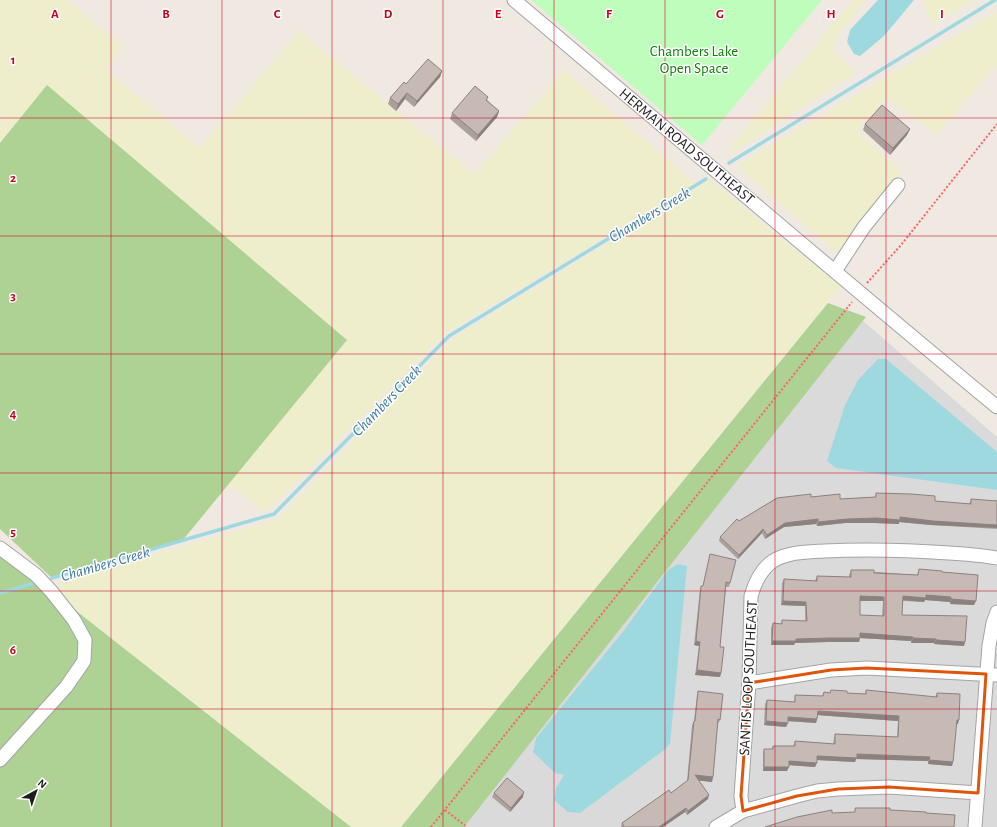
<svg xmlns="http://www.w3.org/2000/svg" width="997" height="827" viewBox="0 0 997 827" font-family="'Alegreya Sans',sans-serif">
<style>
.residential{fill:#dbdada}
.farmland{fill:#efeecc}
.forest{fill:#aed194}
.park{fill:#befdbb}
.water{fill:#9fd9e0}
.lines{fill:none;stroke-linecap:round;stroke-linejoin:round}
.stream{stroke:#9fd9e0;stroke-width:3.5}
.minor-casing{stroke:#a4a4a4;stroke-width:15}
.path{stroke:#ff6367;stroke-width:2;stroke-dasharray:2 2;stroke-linecap:butt}
.minor{stroke:#fff;stroke-width:13}
.wall{fill:#aba09c;fill-rule:evenodd}
.shaded-wall{fill:#8b827f}
.building{fill:#c7bab5;stroke:#8b827f;fill-rule:evenodd}
.marked{fill:none;stroke:#de560d;stroke-width:3;stroke-linejoin:round}
.grid{fill:none;stroke:#ca0019;stroke-width:1;stroke-opacity:0.55}
.labels{text-anchor:middle;stroke-width:3;stroke-linejoin:round;paint-order:stroke}
.park-label{font-size:15px;fill:#0a8204;stroke:#fff}
.street-label{font-size:15px;fill:#1d1d1d;stroke:#fff}
.water-label{font-size:16px;font-style:italic;fill:#3f7da2;stroke:#fff}
.grid-label{font-size:13px;text-anchor:middle;font-weight:bold;fill:#ca0019;stroke:#fff;stroke-width:3;stroke-linejoin:round;paint-order:stroke}
</style>
<rect width="100%" height="100%" fill="#efe9e2"/>
<path class="residential" d="M 854,313 L 997,437 L 997,827 L 447,827 Z"/>
<g class="farmland">
<path d="M 0,0 L 67,0 L 124,47 L 106,69 L 199,148 L 299,31 L 474,174 L 564,70 L 695,183 L 446,333 L 271,508 L 263,511 L 228,484 L 347,340 L 0,143 Z"/>
<path d="M 853,0 L 866,0 L 836,36 L 834,52 L 849,65 L 854,74 L 729,155 L 730,147 Z"/>
<path d="M 923,0 L 974,0 L 934,25 L 926,13 Z"/>
<path d="M 997,11 L 997,65 L 937,135 L 887,99 L 857,130 L 901,171 L 837,253 L 736,166 Z"/>
<path d="M 710,180 L 841,287 L 401,827 L 351,827 L 51,591 L 59,582 L 278,519 L 452,339 Z"/>
</g>
<g class="forest">
<path d="M 47,85 L 347,340 L 182,541 L 52,578 L 0,529 L 0,143 Z"/>
<path d="M 828,303 L 866,317 L 464,827 L 401,827 Z"/>
<path d="M 0,544 L 51,591 L 351,827 L 0,827 Z"/>
</g>
<path class="park" d="M 531,0 L 822,0 L 702,145 Z"/>
<g class="water">
<path d="M 878,0 L 914,0 L 884,36 L 860,56 L 854,54 L 847,42 L 850,30 Z"/>
<path d="M 878,359 L 886,359 L 997,452 L 997,490 L 836,468 L 827,461 L 845,405 L 858,380 Z"/>
<path d="M 678,564 L 687,566 L 670,744 L 664,750 L 580,813 L 568,812 L 554,800 L 556,788 L 564,775 L 555,773 L 533,752 L 536,738 L 622,633 L 668,570 Z"/>
</g>
<g class="lines">
<g class="stream">
<path d="M 729,163 L 995,0"/>
<path d="M 52,578 L 274,514 L 449,336 L 706,179"/>
<path d="M 0,593 L 31,584"/>
</g>
<g class="minor-casing">
<g id="minor">
<path d="M 514,0 C 675,136 835,273 997,407"/>
<path d="M 835,271 L 864,227 L 898,185"/>
<path d="M 0,548 L 36,575 L 51,591 L 74,620 L 85,640 L 84,661 L 66,687 L 0,760"/>
<path d="M 749,683 L 831,670 L 867,668 L 997,675"/>
<path d="M 743,811 L 741,796 L 749,683 L 751,596 C 755,582 761,569 773,561 C 788,552 807,552 824,551 C 865,549 907,550 949,553 C 965,554 981,555 997,558"/>
<path d="M 716,827 L 743,811 L 797,796 L 817,791 L 838,789 L 889,787 L 978,793"/>
<path d="M 975,827 L 989,646 L 993,623 L 997,612"/>
</g>
</g>
<g class="path">
<path d="M 867,283 L 901,245 L 997,124"/>
<path d="M 445,810 L 467,827"/>
<path d="M 431,827 L 852,302"/>
</g>
<use href="#minor" class="minor"/>
</g>
<g class="wall">
<path d="M 442,71 L 440,77 L 414,107 L 405,99 L 396,111 L 388,104 L 390,98 L 406,84 Z"/>
<path d="M 488,97 L 487,100 L 499,111 L 497,117 L 476,141 L 450,119 L 452,113 Z"/>
<path d="M 865,124 L 910,129 L 907,135 L 890,155 L 863,130 Z"/>
<path d="M 876,493 L 935,501 L 969,504 L 971,499 L 997,501 L 997,531 L 997,529 L 931,525 L 899,522 L 899,524 L 875,523 L 845,523 L 817,526 L 816,524 L 784,527 L 765,539 L 762,533 L 738,559 L 719,541 L 720,537 L 739,521 L 811,497 L 840,499 L 875,497 Z"/>
<path d="M 710,554 L 730,583 L 729,587 L 726,587 L 720,647 L 721,673 L 720,677 L 695,675 L 699,646 L 694,645 L 700,590 L 701,586 L 703,586 Z"/>
<path d="M 919,569 L 942,572 L 974,605 L 950,604 L 950,602 L 925,600 L 924,602 L 903,601 L 902,615 L 965,642 L 964,646 L 934,644 L 934,643 L 911,643 L 911,641 L 860,638 L 859,642 L 828,642 L 795,643 L 794,645 L 771,645 L 771,628 L 773,623 L 781,624 L 782,620 L 805,621 L 805,606 L 781,605 L 782,583 L 784,579 L 815,581 L 817,576 L 849,577 L 849,575 L 851,570 L 917,575 ZM 860,601 L 883,601 L 882,616 L 860,615 Z"/>
<path d="M 831,690 L 847,693 L 865,694 L 866,690 L 935,697 L 937,693 L 958,724 L 956,724 L 953,762 L 952,766 L 928,764 L 928,761 L 856,759 L 855,762 L 817,760 L 815,767 L 789,765 L 787,771 L 763,771 L 763,753 L 764,749 L 772,749 L 773,746 L 793,746 L 795,741 L 833,744 L 834,738 L 835,734 L 897,737 L 898,721 L 818,715 L 816,723 L 788,721 L 786,727 L 764,725 L 765,704 L 767,700 L 794,702 L 795,695 L 822,696 L 824,692 L 830,693 Z"/>
<path d="M 698,691 L 720,720 L 718,724 L 712,782 L 698,780 L 708,799 L 687,815 L 685,812 L 663,827 L 621,827 L 622,823 L 671,793 L 687,781 L 692,725 L 694,721 L 697,695 Z"/>
<path d="M 494,793 L 523,797 L 510,812 L 492,797 Z"/>
</g>
<g class="shaded-wall">
<path d="M 442,71 L 440,77 L 414,107 L 417,101 Z"/>
<path d="M 407,93 L 405,99 L 396,111 L 398,104 Z"/>
<path d="M 499,111 L 497,117 L 476,141 L 478,135 Z"/>
<path d="M 910,129 L 907,135 L 890,155 L 893,148 Z"/>
<path d="M 900,517 L 997,525 L 997,528 L 931,525 L 899,522 L 899,524 L 875,523 L 845,523 L 817,526 L 818,522 L 847,519 Z"/>
<path d="M 818,519 L 816,524 L 784,527 L 765,539 L 767,535 L 785,523 Z"/>
<path d="M 763,529 L 762,533 L 738,559 L 739,555 Z"/>
<path d="M 926,595 L 951,597 L 950,602 L 925,600 L 924,602 L 902,600 L 903,596 Z"/>
<path d="M 860,596 L 884,597 L 883,601 L 859,601 Z"/>
<path d="M 951,599 L 976,601 L 974,605 L 950,604 Z"/>
<path d="M 783,601 L 806,602 L 805,606 L 781,605 Z"/>
<path d="M 860,633 L 913,637 L 911,641 L 859,638 Z"/>
<path d="M 829,638 L 860,638 L 859,642 L 828,642 L 795,643 L 794,645 L 771,645 L 772,641 L 796,639 Z"/>
<path d="M 913,638 L 936,639 L 934,643 L 911,643 Z"/>
<path d="M 936,640 L 965,642 L 964,646 L 934,644 Z"/>
<path d="M 696,641 L 700,642 L 699,646 L 694,645 Z"/>
<path d="M 697,670 L 721,673 L 720,677 L 695,675 Z"/>
<path d="M 818,711 L 899,716 L 898,721 L 816,715 Z"/>
<path d="M 788,717 L 817,719 L 816,723 L 787,721 Z"/>
<path d="M 957,720 L 959,720 L 958,724 L 955,724 Z"/>
<path d="M 766,721 L 788,723 L 786,727 L 764,725 Z"/>
<path d="M 857,754 L 930,757 L 928,761 L 856,759 L 855,762 L 816,760 L 817,756 Z"/>
<path d="M 929,760 L 953,762 L 952,766 L 928,764 Z"/>
<path d="M 789,761 L 817,763 L 815,767 L 787,765 Z"/>
<path d="M 764,767 L 789,767 L 787,771 L 763,771 Z"/>
<path d="M 695,775 L 713,777 L 712,782 L 693,780 Z"/>
<path d="M 524,792 L 523,797 L 510,812 L 511,808 Z"/>
<path d="M 709,795 L 708,799 L 687,815 L 688,811 Z"/>
<path d="M 686,808 L 685,812 L 663,827 L 659,827 Z"/>
</g>
<g class="building">
<path d="M 428,59 L 442,71 L 417,101 L 407,93 L 398,104 L 390,98 L 404,82 L 406,84 Z"/>
<path d="M 475,86 L 488,97 L 486,100 L 499,111 L 478,135 L 452,113 Z"/>
<path d="M 882,105 L 910,129 L 893,148 L 865,124 Z"/>
<path d="M 876,493 L 911,494 L 935,496 L 935,501 L 971,504 L 971,499 L 997,501 L 997,525 L 933,521 L 900,517 L 900,520 L 876,518 L 847,519 L 818,522 L 818,519 L 785,523 L 767,535 L 763,529 L 739,555 L 720,537 L 737,519 L 739,521 L 777,498 L 811,494 L 811,497 L 840,494 L 840,499 L 876,497 Z"/>
<path d="M 710,554 L 736,560 L 730,583 L 726,582 L 720,647 L 724,647 L 721,673 L 697,670 L 700,642 L 696,641 L 701,586 L 703,586 Z"/>
<path d="M 919,569 L 942,571 L 942,572 L 978,575 L 976,601 L 951,599 L 951,597 L 926,595 L 926,598 L 903,596 L 902,615 L 967,616 L 965,642 L 936,640 L 936,639 L 913,638 L 913,637 L 860,633 L 860,638 L 829,638 L 796,639 L 796,641 L 772,641 L 773,623 L 782,624 L 782,620 L 807,621 L 806,602 L 783,601 L 784,579 L 817,581 L 817,576 L 851,577 L 851,570 L 874,570 L 874,573 L 918,575 ZM 860,596 L 884,597 L 884,616 L 860,615 Z"/>
<path d="M 831,690 L 847,691 L 847,693 L 866,694 L 866,690 L 937,697 L 937,693 L 960,694 L 959,720 L 957,720 L 953,762 L 929,760 L 930,757 L 857,754 L 857,758 L 817,756 L 817,763 L 789,761 L 789,767 L 764,767 L 764,749 L 773,749 L 773,746 L 795,746 L 795,741 L 835,744 L 835,734 L 898,737 L 899,716 L 818,711 L 817,719 L 788,717 L 788,723 L 766,721 L 767,700 L 795,702 L 795,695 L 823,696 L 824,692 L 830,693 Z"/>
<path d="M 698,691 L 723,694 L 720,720 L 718,719 L 713,777 L 695,775 L 709,795 L 688,811 L 686,808 L 659,827 L 624,827 L 622,823 L 669,790 L 671,793 L 688,780 L 694,721 L 695,721 Z"/>
<path d="M 507,778 L 524,792 L 511,808 L 494,793 Z"/>
<path d="M 855,808 L 890,808 L 890,810 L 926,812 L 926,813 L 955,815 L 954,827 L 765,827 L 797,817 L 832,810 L 832,813 L 855,812 Z"/>
</g>
<path class="marked" d="M 867,668 L 986,674 L 978,793 L 889,787 L 838,789 L 797,796 L 743,811 L 741,796 L 749,683 L 831,670 Z"/>
<path class="grid" d="M 111,0 L 111,827M 222,0 L 222,827M 332,0 L 332,827M 443,0 L 443,827M 554,0 L 554,827M 665,0 L 665,827M 775,0 L 775,827M 886,0 L 886,827M 0,118 L 997,118M 0,236 L 997,236M 0,354 L 997,354M 0,473 L 997,473M 0,591 L 997,591M 0,709 L 997,709"/>
<g class="labels">
<g class="park-label">
<text x="694" y="56">Chambers Lake<tspan x="694" dy="17">Open Space</tspan></text>
</g>
<g class="street-label">
<text transform="translate(687 146) rotate(40)" y="5">HERMAN ROAD SOUTHEAST</text>
<text transform="translate(748 678) rotate(-87)" y="5">SANTIS LOOP SOUTHEAST</text>
</g>
<g class="water-label">
<text transform="translate(649 214) rotate(-31)" y="6">Chambers Creek</text>
<text transform="translate(386 400) rotate(-46)" y="6">Chambers Creek</text>
<text transform="translate(105 563) rotate(-16)" y="6">Chambers Creek</text>
</g>
</g>
<g class="grid-label">
<text x="55" y="18">A</text>
<text x="166" y="18">B</text>
<text x="277" y="18">C</text>
<text x="388" y="18">D</text>
<text x="498" y="18">E</text>
<text x="609" y="18">F</text>
<text x="720" y="18">G</text>
<text x="831" y="18">H</text>
<text x="942" y="18">I</text>
<text x="13" y="64">1</text>
<text x="13" y="182">2</text>
<text x="13" y="300">3</text>
<text x="13" y="418">4</text>
<text x="13" y="536">5</text>
<text x="13" y="654">6</text>
</g>
<g transform="translate(36 791) rotate(40)" stroke="#ffffff" stroke-width="3" paint-order="stroke">
<path d="M0-3L7 15L0 10L-7 15Z" fill="#1d1d1d"/>
<text y="-6" font-size="11" font-weight="bold" text-anchor="middle" fill="#1d1d1d">N</text>
</g>
</svg>
